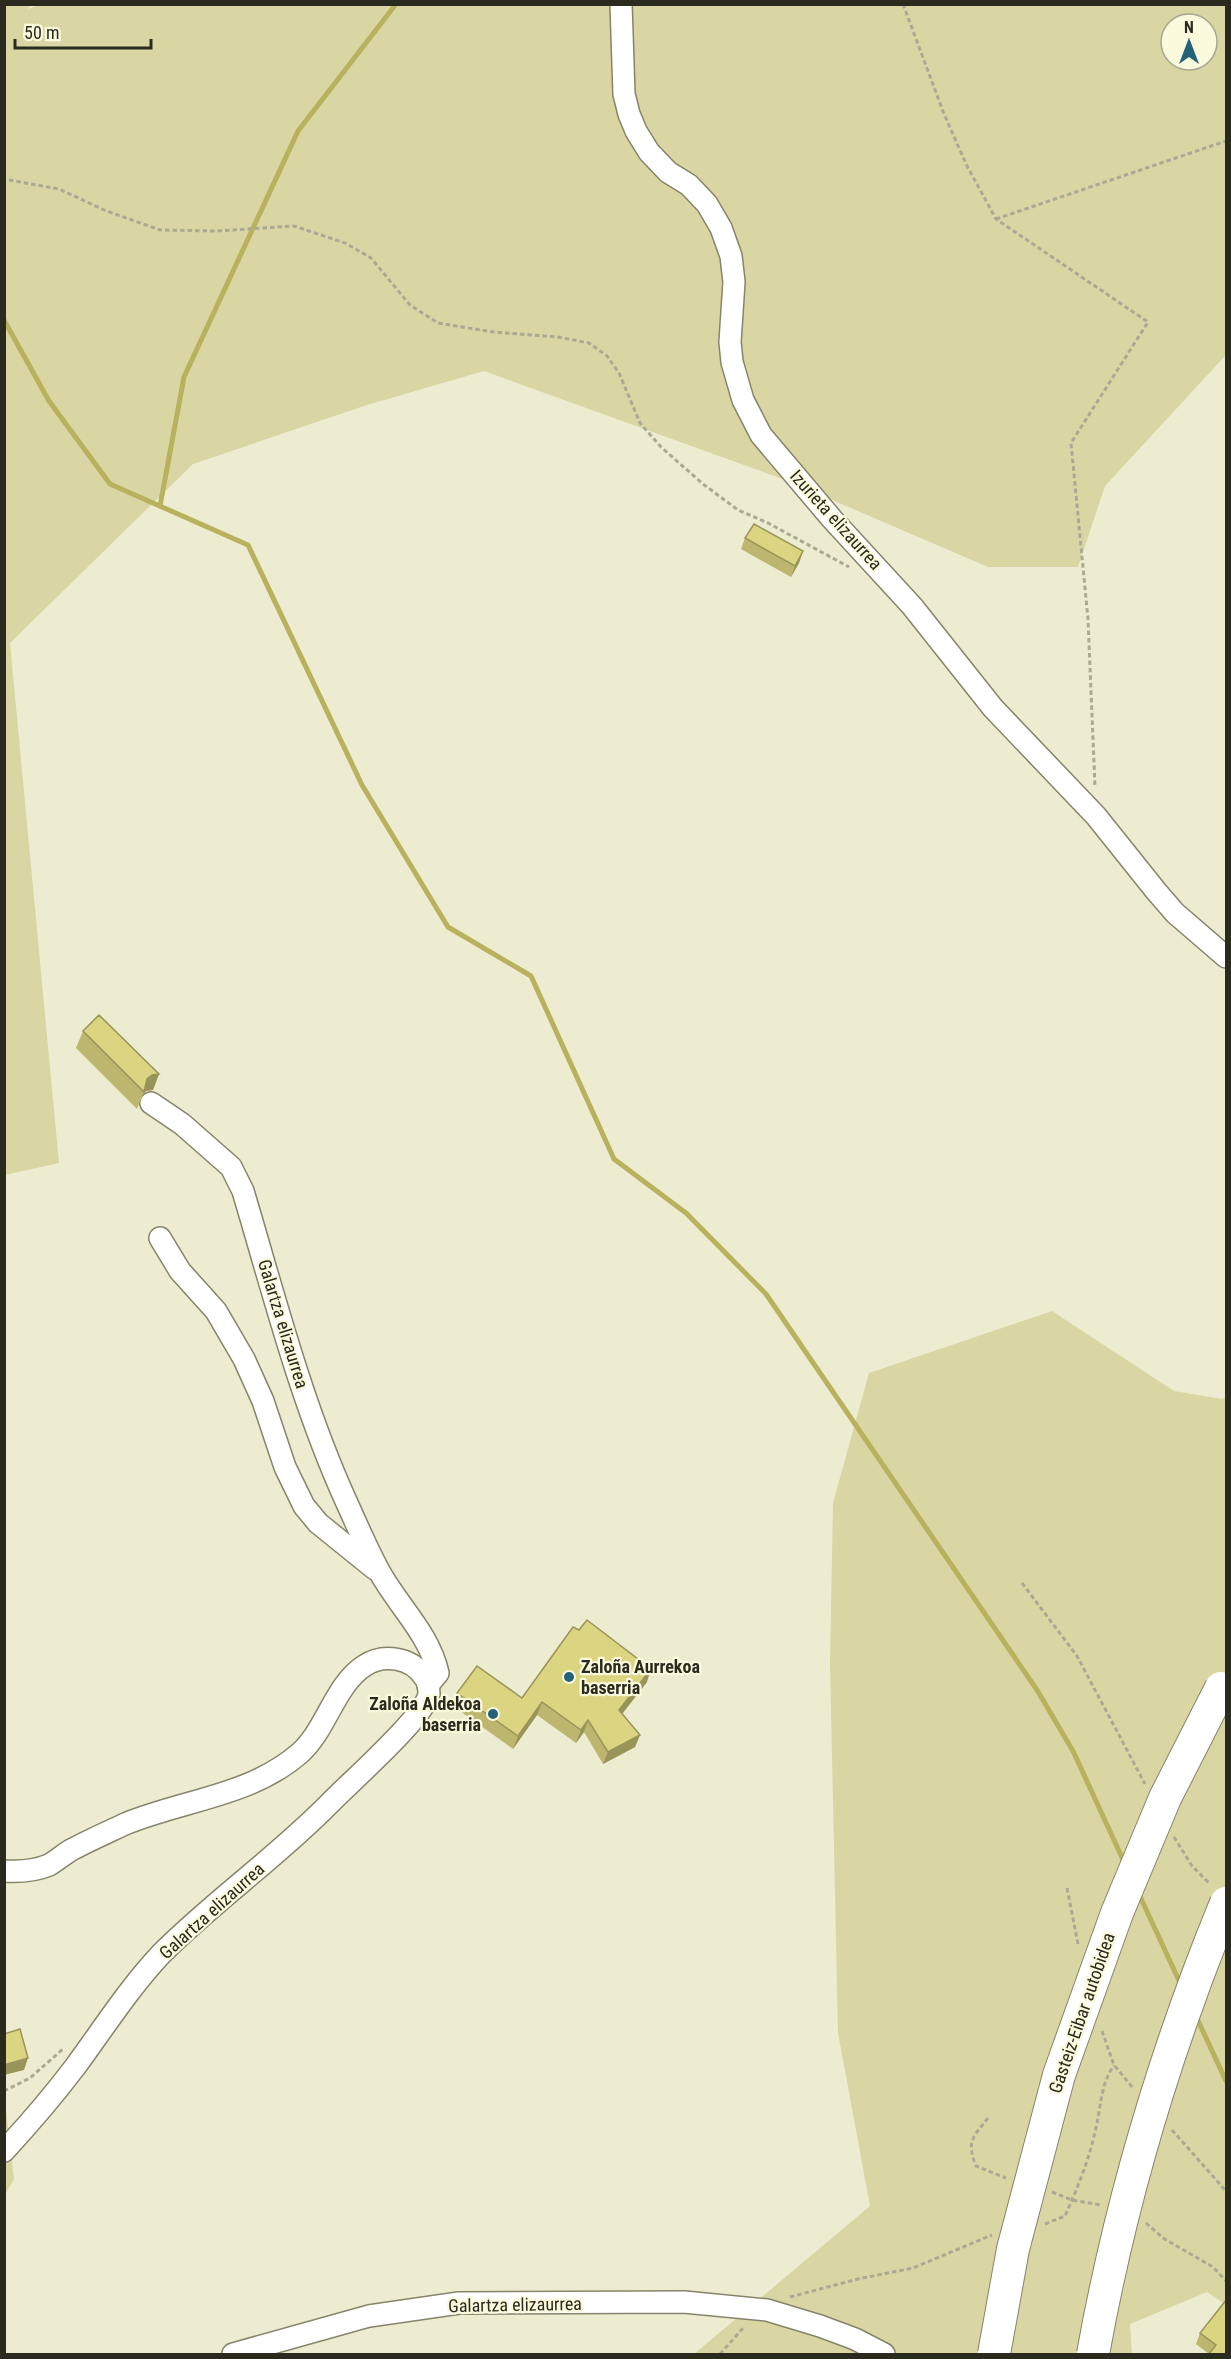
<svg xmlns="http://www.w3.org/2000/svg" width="1231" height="2359" viewBox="0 0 1231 2359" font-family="'Roboto Condensed',sans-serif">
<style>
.green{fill:#d9d6a4;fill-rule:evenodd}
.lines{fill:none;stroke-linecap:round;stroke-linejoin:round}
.stream{stroke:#b8b15d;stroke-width:5}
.minor-casing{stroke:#86846a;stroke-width:24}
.path{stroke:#aba993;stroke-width:3;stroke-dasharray:4.5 3;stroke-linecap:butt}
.minor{stroke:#fff;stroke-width:21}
.highway-bridge-casing{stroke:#86846a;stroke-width:34;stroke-linecap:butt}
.highway-bridge{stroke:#fff;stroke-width:32}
.wall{fill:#bcb66e}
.shaded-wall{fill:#99945a}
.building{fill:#dbd480;stroke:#99945a;stroke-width:1.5}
.poi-dot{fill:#236278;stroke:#fbfadd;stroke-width:2}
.labels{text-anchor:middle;stroke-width:4.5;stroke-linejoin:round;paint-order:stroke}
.street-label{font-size:18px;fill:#2b2a1f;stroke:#fbfadd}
.poi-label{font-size:18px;font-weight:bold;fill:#2b2a1f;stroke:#fbfadd;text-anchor:start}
</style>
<rect width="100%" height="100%" fill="#eeecd0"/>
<g class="green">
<path d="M 43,4 L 1226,5 L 1226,355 L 1105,486 L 1078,567 L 988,567 L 788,481 L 484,371 L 367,405 L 193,464 L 10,643 L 59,1163 L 5,1175 L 4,5 L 30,5 L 28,9 ZM 1171,24 L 1207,24 L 1207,60 L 1171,60 Z"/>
<path d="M 1052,1311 L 1174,1391 L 1222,1399 L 1226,1397 L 1226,2305 L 1207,2292 L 1130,2324 L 1132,2354 L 694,2354 L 870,2206 L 838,2033 L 830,1663 L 833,1503 L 869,1373 Z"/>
<path d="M 4,2092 L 14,2179 L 5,2195 L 4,2195 Z"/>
</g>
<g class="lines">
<g class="stream">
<path d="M 4,320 L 49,401 L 110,484 L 248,545 L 362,785 L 448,927 L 531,976 L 614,1159 L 686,1213 L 766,1294 L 1037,1690 L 1073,1751 L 1125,1864"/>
<path d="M 160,506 L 184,377 L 298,131 L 396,4"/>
<path d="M 1138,1892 L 1182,1987"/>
<path d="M 1195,2014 L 1226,2081"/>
</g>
<g class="minor-casing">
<g id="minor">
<path d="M 621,4 L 624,94 L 629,114 L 636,131 L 649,152 L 668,172 L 689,185 L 707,204 L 721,228 L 731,256 L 734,282 L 730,342 L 732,362 L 743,400 L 761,435 L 832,519 L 912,606 L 993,708 L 1096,816 L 1156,891 L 1175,913 L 1226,957"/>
<path d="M 151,1103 L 182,1124 L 231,1167 L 243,1191 C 274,1295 301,1402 346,1501 C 357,1525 367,1549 379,1571 C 398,1606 429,1633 438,1673 L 428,1685"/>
<path d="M 160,1238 L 180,1271 L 216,1311 L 244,1359 L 263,1401 L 285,1467 L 304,1506 L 318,1523 L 375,1569"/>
<path d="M 4,1871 C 20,1872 35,1871 49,1865 C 58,1860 65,1853 73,1849 C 90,1840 108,1832 125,1824 C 183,1800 251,1796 300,1753 C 326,1730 335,1685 364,1666 C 383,1653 412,1657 425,1678 C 428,1682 429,1689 429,1694 C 425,1717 348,1784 329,1804 C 277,1857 215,1900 162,1953 C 129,1988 103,2029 75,2067 C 53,2096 29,2124 4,2151"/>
<path d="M 233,2354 L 369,2316 L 459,2303 L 684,2302 L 767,2310 L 820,2326 L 855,2339 L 884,2354"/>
</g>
</g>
<g class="path">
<path d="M 903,4 L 944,114 L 967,166 L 996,219 L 1148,322 L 1071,443 L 1088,619 L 1095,787"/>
<path d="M 9,180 L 59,189 L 104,210 L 160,230 L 216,231 L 294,226 L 345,243 L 371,258 L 410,305 L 438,323 L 493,332 L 558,337 L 589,343 L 607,356 L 619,373 L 640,423 L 661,447 L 703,484 L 738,510 L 768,523 L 849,567"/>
<path d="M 996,219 L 1226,141"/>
<path d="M 1022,1583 L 1077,1656 L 1145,1784"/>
<path d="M 1174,1837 L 1192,1866 L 1210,1884"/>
<path d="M 1067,1888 L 1078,1944"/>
<path d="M 1102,2031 L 1114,2065 L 1133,2088"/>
<path d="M 4,2091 L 30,2078 L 63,2049"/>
<path d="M 988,2118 C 973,2137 966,2141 976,2166 L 1006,2178"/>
<path d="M 1172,2130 L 1226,2191"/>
<path d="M 1052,2192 L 1072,2200 L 1101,2205"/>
<path d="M 1146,2223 L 1163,2238 L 1213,2267 L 1226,2281"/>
<path d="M 1045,2224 L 1065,2216 C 1077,2189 1089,2160 1095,2132 C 1101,2109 1100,2085 1114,2065"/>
<path d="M 790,2297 L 858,2279 L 913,2268 L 992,2235"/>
<path d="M 720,2354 L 744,2327"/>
</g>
<use href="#minor" class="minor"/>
<g class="highway-bridge-casing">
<g id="highway-bridge">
<path d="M 994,2354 L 1013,2249 L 1059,2075 L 1117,1913 L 1165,1798 L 1221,1688"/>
<path d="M 1093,2354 C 1121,2199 1166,2049 1226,1903"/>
</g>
</g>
<use href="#highway-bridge" class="highway-bridge"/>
</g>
<g class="wall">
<path d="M 745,538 L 803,551 L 799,563 L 791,577 L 741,549 Z"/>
<path d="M 83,1031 L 159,1074 L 153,1090 L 146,1091 L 143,1094 L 137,1109 L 76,1048 Z"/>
<path d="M 647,1682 L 622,1714 L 640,1735 L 635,1747 L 603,1764 L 584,1732 L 576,1743 L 537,1715 L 513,1749 L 453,1706 L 457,1693 L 522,1698 Z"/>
<path d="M 1227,2299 L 1227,2355 L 1209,2354 L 1196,2344 L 1200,2333 Z"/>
</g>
<g class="shaded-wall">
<path d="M 803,551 L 799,563 L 791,577 L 795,566 Z"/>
<path d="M 159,1074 L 153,1090 L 146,1091 L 143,1094 L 147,1079 L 152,1075 Z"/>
<path d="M 651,1669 L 647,1682 L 615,1723 L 619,1710 Z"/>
<path d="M 542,1702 L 537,1715 L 513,1749 L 518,1736 Z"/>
<path d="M 588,1720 L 584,1732 L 576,1743 L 581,1730 Z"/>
<path d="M 640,1735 L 635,1747 L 603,1764 L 608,1752 Z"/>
<path d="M 28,2058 L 24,2070 L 4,2075 L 4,2065 Z"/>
</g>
<g class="building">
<path d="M 754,524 L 803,551 L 795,566 L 745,538 Z"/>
<path d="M 99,1015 L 159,1074 L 152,1075 L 147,1079 L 144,1092 L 83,1031 Z"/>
<path d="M 587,1620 L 651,1669 L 619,1710 L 640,1735 L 608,1752 L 588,1720 L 581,1730 L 542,1702 L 518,1736 L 457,1693 L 477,1666 L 522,1698 L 573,1627 L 579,1630 Z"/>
<path d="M 20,2029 L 28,2058 L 4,2065 L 4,2034 Z"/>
<path d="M 1227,2299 L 1227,2355 L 1208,2355 L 1216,2345 L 1200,2333 Z"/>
</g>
<g class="poi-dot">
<circle cx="569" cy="1677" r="6"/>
<circle cx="493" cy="1714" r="6"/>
</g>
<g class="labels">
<g class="street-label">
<text transform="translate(836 520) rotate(48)" y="6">Izurieta elizaurrea</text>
<text transform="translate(283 1324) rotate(73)" y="6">Galartza elizaurrea</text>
<text transform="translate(212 1911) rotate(-42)" y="6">Galartza elizaurrea</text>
<text transform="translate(1082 2013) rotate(-71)" y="6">Gasteiz-Eibar autobidea</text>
<text transform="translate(515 2305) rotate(-1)" y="6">Galartza elizaurrea</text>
</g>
<g class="poi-label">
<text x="581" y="1673">Zaloña Aurrekoa<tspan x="581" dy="21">baserria</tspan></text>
<text x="481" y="1710" text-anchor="end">Zaloña Aldekoa<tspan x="481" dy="21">baserria</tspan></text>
</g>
</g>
<rect width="1231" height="2359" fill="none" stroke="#2b2a1f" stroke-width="12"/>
<g transform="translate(1189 42)"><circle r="28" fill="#fbfadd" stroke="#a8a791" stroke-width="1.5"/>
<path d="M0-4.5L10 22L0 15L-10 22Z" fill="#236278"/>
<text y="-9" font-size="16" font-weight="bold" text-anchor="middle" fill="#2b2a1f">N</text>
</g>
<path d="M15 39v9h136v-9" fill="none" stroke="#2b2a1f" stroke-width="3"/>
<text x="24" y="39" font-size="18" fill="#2b2a1f" stroke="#fbfadd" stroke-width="4.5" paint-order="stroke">50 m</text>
</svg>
